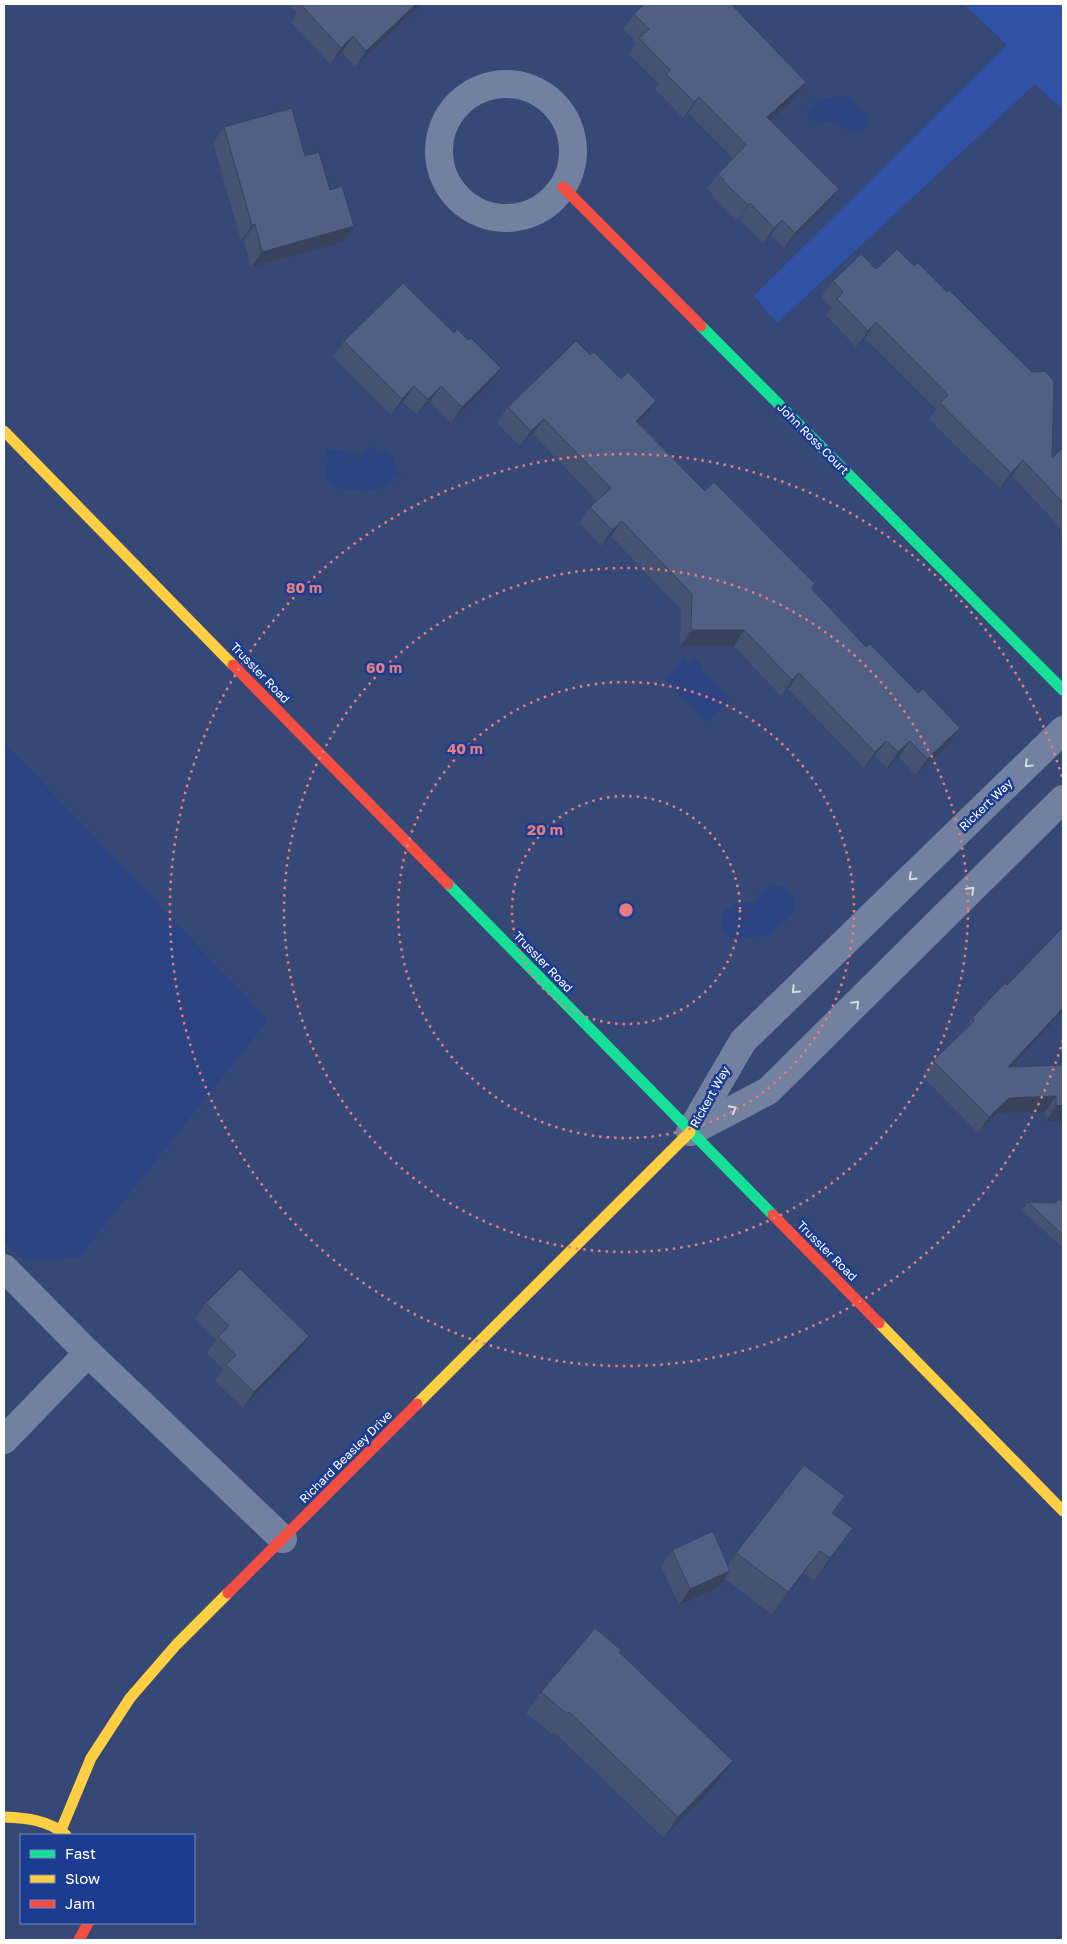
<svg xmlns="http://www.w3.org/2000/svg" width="1067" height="1944" viewBox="0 0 1067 1944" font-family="'Golos Text',sans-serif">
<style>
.green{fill:#2f52a7}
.water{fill:#2d4483}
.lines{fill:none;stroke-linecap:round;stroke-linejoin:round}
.street{stroke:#7381a1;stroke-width:28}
.fast{stroke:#16e098;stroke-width:11}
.slow{stroke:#ffcf43;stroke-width:11}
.jam{stroke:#f24e42;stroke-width:11}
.wall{fill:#455272}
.shaded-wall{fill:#38425c}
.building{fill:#505f84;stroke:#38425c}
.oneway{stroke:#d5d9e3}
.ring{fill:none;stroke:#e67e7e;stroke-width:2.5;stroke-dasharray:2.5 5}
.labels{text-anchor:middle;stroke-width:5;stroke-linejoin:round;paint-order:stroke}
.street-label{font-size:12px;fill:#fff;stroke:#1b3c91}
.centre{fill:#e67e7e;stroke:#1b3c91;stroke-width:2.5}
.ring-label{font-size:15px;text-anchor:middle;font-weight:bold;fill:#e67e7e;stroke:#1b3c91;stroke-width:5;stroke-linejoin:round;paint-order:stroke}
</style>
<rect width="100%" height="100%" fill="#364876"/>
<path class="green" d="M 964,4 L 1063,4 L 1063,110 L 1035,84 L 777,323 L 754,296 L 1007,45 Z"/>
<g class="water">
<path d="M 842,96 L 849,98 L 854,106 L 867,114 L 868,124 L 861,132 L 851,132 L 835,122 L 820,122 L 817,119 L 811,122 L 807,111 L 813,108 L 815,101 Z"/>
<path d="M 373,446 L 378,452 L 383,450 C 397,457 392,465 401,476 L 393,477 L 393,481 C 388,484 381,489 375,490 C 369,492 361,490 355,490 C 332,490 321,485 329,460 L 325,455 L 327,450 L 336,449 L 359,456 Z"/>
<path d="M 685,659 L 690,664 L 695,659 L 703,666 L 700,669 L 730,698 L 707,722 L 665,680 Z"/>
<path d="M 4,742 L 268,1020 L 78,1258 L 25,1260 L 4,1242 Z"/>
<path d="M 782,886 C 791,894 800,906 789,917 C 782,924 776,925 771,934 L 740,939 L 730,937 L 722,932 L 721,922 L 725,910 L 735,904 L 754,902 C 763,889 766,887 782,886 Z"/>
</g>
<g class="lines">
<g class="street">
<circle cx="506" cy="151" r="67"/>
<path d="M 690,1132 L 743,1041 L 1063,730"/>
<path d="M 690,1132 L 768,1091 L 1063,799"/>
<path d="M 4,1268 L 88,1353"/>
<path d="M 4,1440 L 88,1353 L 283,1539"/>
</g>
<g class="fast">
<path d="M 701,326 L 1063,690"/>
<path d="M 448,884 L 773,1215"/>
</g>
<g class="slow">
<path d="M 4,431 L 233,665"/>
<path d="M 879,1323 L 1063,1511"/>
<path d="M 417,1404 L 690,1132"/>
<path d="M 4,1817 C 27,1818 48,1820 66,1835"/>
<path d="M 61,1830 L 91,1758 L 130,1698 L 176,1645 L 228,1593"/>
</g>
<g class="jam">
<path d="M 563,187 L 701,326"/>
<path d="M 233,665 L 448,884"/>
<path d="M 773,1215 L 879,1323"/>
<path d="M 228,1593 L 417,1404"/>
<path d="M 79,1940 L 88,1923"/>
</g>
</g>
<g class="wall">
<path d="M 288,4 L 422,4 L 355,67 L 342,52 L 330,64 L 291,22 L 297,13 Z"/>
<path d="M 634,14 L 795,98 L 770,120 L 828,205 L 784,248 L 771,235 L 763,243 L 739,219 L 737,221 L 712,196 L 713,195 L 707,189 L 718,174 L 733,158 L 688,113 L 683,118 L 655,89 L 659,84 L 629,54 L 636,43 L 623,29 Z"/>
<path d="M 224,127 L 305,156 L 330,190 L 354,226 L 343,242 L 251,267 L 244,240 L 241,241 L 213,143 Z"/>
<path d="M 833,281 L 1052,458 L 1063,447 L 1063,554 L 1060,527 L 1012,476 L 1000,488 L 968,458 L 929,419 L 936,409 L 865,338 L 856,347 L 826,315 L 831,307 L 821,297 Z"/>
<path d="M 454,333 L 468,340 L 501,368 L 490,384 L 451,423 L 430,402 L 417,415 L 403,402 L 391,415 L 333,357 L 344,341 Z"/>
<path d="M 508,407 L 645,417 L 639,423 L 705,491 L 815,584 L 812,589 L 866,647 L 918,693 L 960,728 L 949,744 L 916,775 L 899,757 L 887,768 L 875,756 L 864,768 L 788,689 L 781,696 L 734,646 L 680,646 L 681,610 L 611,536 L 601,546 L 579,523 L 590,507 L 597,501 L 533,434 L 520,446 L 497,423 Z"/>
<path d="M 973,1017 L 1012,1067 L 1063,1065 L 1063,1121 L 1046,1121 L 1045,1112 L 998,1113 L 978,1133 L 922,1076 L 933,1061 L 963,1031 Z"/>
<path d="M 1056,1200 L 1063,1200 L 1063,1248 L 1022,1210 L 1028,1202 L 1054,1203 Z"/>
<path d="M 206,1303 L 298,1352 L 243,1408 L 215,1381 L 223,1369 L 207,1353 L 216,1340 L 195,1319 Z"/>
<path d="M 833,1513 L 837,1551 L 814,1581 L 804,1573 L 772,1615 L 725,1579 L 719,1587 L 679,1605 L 661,1566 L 672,1550 L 728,1566 L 736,1553 Z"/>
<path d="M 619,1652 L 733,1761 L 718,1782 L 664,1838 L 554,1732 L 552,1734 L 526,1713 L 541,1692 Z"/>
</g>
<g class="shaded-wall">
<path d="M 416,4 L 422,4 L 355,67 L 366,51 Z"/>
<path d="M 353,36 L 342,52 L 330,64 L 341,48 Z"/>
<path d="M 806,82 L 795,98 L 756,133 L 767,117 Z"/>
<path d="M 699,97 L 688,113 L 683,118 L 694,102 Z"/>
<path d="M 839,189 L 828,205 L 784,248 L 795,233 Z"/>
<path d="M 750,203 L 739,219 L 737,221 L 748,205 Z"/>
<path d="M 782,220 L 771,235 L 763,243 L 774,228 Z"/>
<path d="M 255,224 L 244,240 L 241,241 L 252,225 Z"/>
<path d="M 354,226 L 343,242 L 251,267 L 262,252 Z"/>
<path d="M 876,322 L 865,338 L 856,347 L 868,331 Z"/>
<path d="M 501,368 L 490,384 L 451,423 L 462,407 Z"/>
<path d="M 414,386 L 403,402 L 391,415 L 402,399 Z"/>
<path d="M 441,386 L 430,402 L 417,415 L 428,399 Z"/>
<path d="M 656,401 L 645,417 L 625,436 L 636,421 Z"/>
<path d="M 544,419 L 533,434 L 520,446 L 531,431 Z"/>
<path d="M 1023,460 L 1012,476 L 1000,488 L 1011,473 Z"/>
<path d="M 622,521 L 611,536 L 601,546 L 612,530 Z"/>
<path d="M 691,630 L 744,630 L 734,646 L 680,646 Z"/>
<path d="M 799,673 L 788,689 L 781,696 L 792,680 Z"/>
<path d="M 960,728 L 949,744 L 916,775 L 927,759 Z"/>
<path d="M 886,741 L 875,756 L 864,768 L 875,752 Z"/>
<path d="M 910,741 L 899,757 L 887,768 L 898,752 Z"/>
<path d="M 1063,1008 L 1063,1011 L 997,1082 L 1008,1067 Z"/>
<path d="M 1056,1096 L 1045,1112 L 998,1113 L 978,1133 L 989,1117 L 1009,1098 Z"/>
<path d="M 1063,1105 L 1063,1121 L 1046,1121 L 1056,1106 Z"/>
<path d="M 309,1336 L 298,1352 L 243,1408 L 254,1392 Z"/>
<path d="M 853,1528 L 837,1551 L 814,1581 L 830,1558 Z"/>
<path d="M 820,1551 L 804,1573 L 772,1615 L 788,1592 Z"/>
<path d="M 730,1571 L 719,1587 L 679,1605 L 690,1589 Z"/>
<path d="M 733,1761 L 718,1782 L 664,1838 L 678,1817 Z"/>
</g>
<g class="building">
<path d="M 304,4 L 416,4 L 366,51 L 353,36 L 341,48 L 302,6 Z"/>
<path d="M 644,4 L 731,4 L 806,82 L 767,117 L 839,189 L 795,233 L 782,220 L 774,228 L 750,203 L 748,205 L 723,181 L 724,180 L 718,174 L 746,145 L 699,97 L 694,102 L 666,74 L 670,70 L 639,38 L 649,29 L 634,14 Z"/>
<path d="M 292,108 L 305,156 L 319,152 L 330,190 L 342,186 L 354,226 L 262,252 L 255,224 L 252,225 L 224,127 Z"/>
<path d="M 897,249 L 914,266 L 918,263 L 947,292 L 949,290 L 1032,372 L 1045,371 L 1054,381 L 1052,458 L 1063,447 L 1063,503 L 1023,460 L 1011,473 L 979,442 L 940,403 L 948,395 L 876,322 L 868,331 L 837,299 L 843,292 L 833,281 L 861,254 L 876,269 Z"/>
<path d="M 403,283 L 454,333 L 457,329 L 468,340 L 471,338 L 501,368 L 462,407 L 441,386 L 428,399 L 414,386 L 402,399 L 344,341 Z"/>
<path d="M 576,341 L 590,355 L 594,352 L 621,379 L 628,372 L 656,401 L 636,421 L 705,491 L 714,482 L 815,584 L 811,588 L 866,647 L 870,644 L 918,693 L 923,689 L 960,728 L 927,759 L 910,741 L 898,752 L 886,741 L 875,752 L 799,673 L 792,680 L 744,630 L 691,630 L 692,594 L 622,521 L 612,530 L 590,507 L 611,488 L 544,419 L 531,431 L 508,407 Z"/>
<path d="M 1063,927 L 1063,1008 L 1008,1067 L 1063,1065 L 1063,1105 L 1056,1106 L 1056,1096 L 1009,1098 L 989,1117 L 933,1061 L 974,1021 L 973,1017 L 1005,983 L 1007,985 Z"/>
<path d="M 1056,1200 L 1063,1200 L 1063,1235 L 1028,1202 L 1056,1203 Z"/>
<path d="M 240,1269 L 309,1336 L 254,1392 L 226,1365 L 236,1355 L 218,1337 L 229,1326 L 206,1303 Z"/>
<path d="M 804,1465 L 845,1496 L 832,1513 L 853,1528 L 830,1558 L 820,1551 L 788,1592 L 736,1553 Z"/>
<path d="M 713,1531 L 730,1571 L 690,1589 L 672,1550 Z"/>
<path d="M 595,1628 L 621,1650 L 619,1652 L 733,1761 L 678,1817 L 569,1712 L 567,1714 L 541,1692 Z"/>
</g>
<defs><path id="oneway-chevron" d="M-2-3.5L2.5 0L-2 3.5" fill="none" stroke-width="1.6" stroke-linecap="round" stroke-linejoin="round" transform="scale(1.25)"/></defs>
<g class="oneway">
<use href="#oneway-chevron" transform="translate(1028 764) rotate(136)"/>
<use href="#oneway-chevron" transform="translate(912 877) rotate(136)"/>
<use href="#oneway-chevron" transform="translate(971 890) rotate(-45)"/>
<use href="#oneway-chevron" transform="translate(795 990) rotate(136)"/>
<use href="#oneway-chevron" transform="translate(856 1004) rotate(-45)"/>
<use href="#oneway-chevron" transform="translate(733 1109) rotate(-28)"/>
</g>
<g class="ring">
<circle cx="626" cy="910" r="114"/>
<circle cx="626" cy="910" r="228"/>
<circle cx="626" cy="910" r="342"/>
<path d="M1063 1040A456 456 0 1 1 1063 780"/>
</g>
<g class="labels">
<g class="street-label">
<text transform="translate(813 439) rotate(45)" y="4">John Ross Court</text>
<text transform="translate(260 673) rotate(46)" y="4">Trussler Road</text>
<text transform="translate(986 805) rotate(-44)" y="4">Rickert Way</text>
<text transform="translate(543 962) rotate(46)" y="4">Trussler Road</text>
<text transform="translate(710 1097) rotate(-61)" y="4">Rickert Way</text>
<text transform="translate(827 1251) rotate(45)" y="4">Trussler Road</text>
<text transform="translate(346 1457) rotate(-45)" y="4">Richard Beasley Drive</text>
</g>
</g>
<circle cx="626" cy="910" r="8" class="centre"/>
<g class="ring-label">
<text x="304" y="593">80 m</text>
<text x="384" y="673">60 m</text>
<text x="465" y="754">40 m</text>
<text x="545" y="835">20 m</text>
</g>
<rect width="1067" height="1944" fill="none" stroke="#ffffff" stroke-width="10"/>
<rect x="20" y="1834" width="175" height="90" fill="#1b3c91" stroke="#768abd"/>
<rect x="30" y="1850" width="25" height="8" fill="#16e098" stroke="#768abd"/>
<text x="65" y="1859" font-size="15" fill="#ffffff">Fast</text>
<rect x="30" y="1875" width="25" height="8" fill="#ffcf43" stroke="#768abd"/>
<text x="65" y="1884" font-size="15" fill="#ffffff">Slow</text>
<rect x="30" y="1900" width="25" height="8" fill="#f24e42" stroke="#768abd"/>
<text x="65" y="1909" font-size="15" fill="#ffffff">Jam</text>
</svg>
